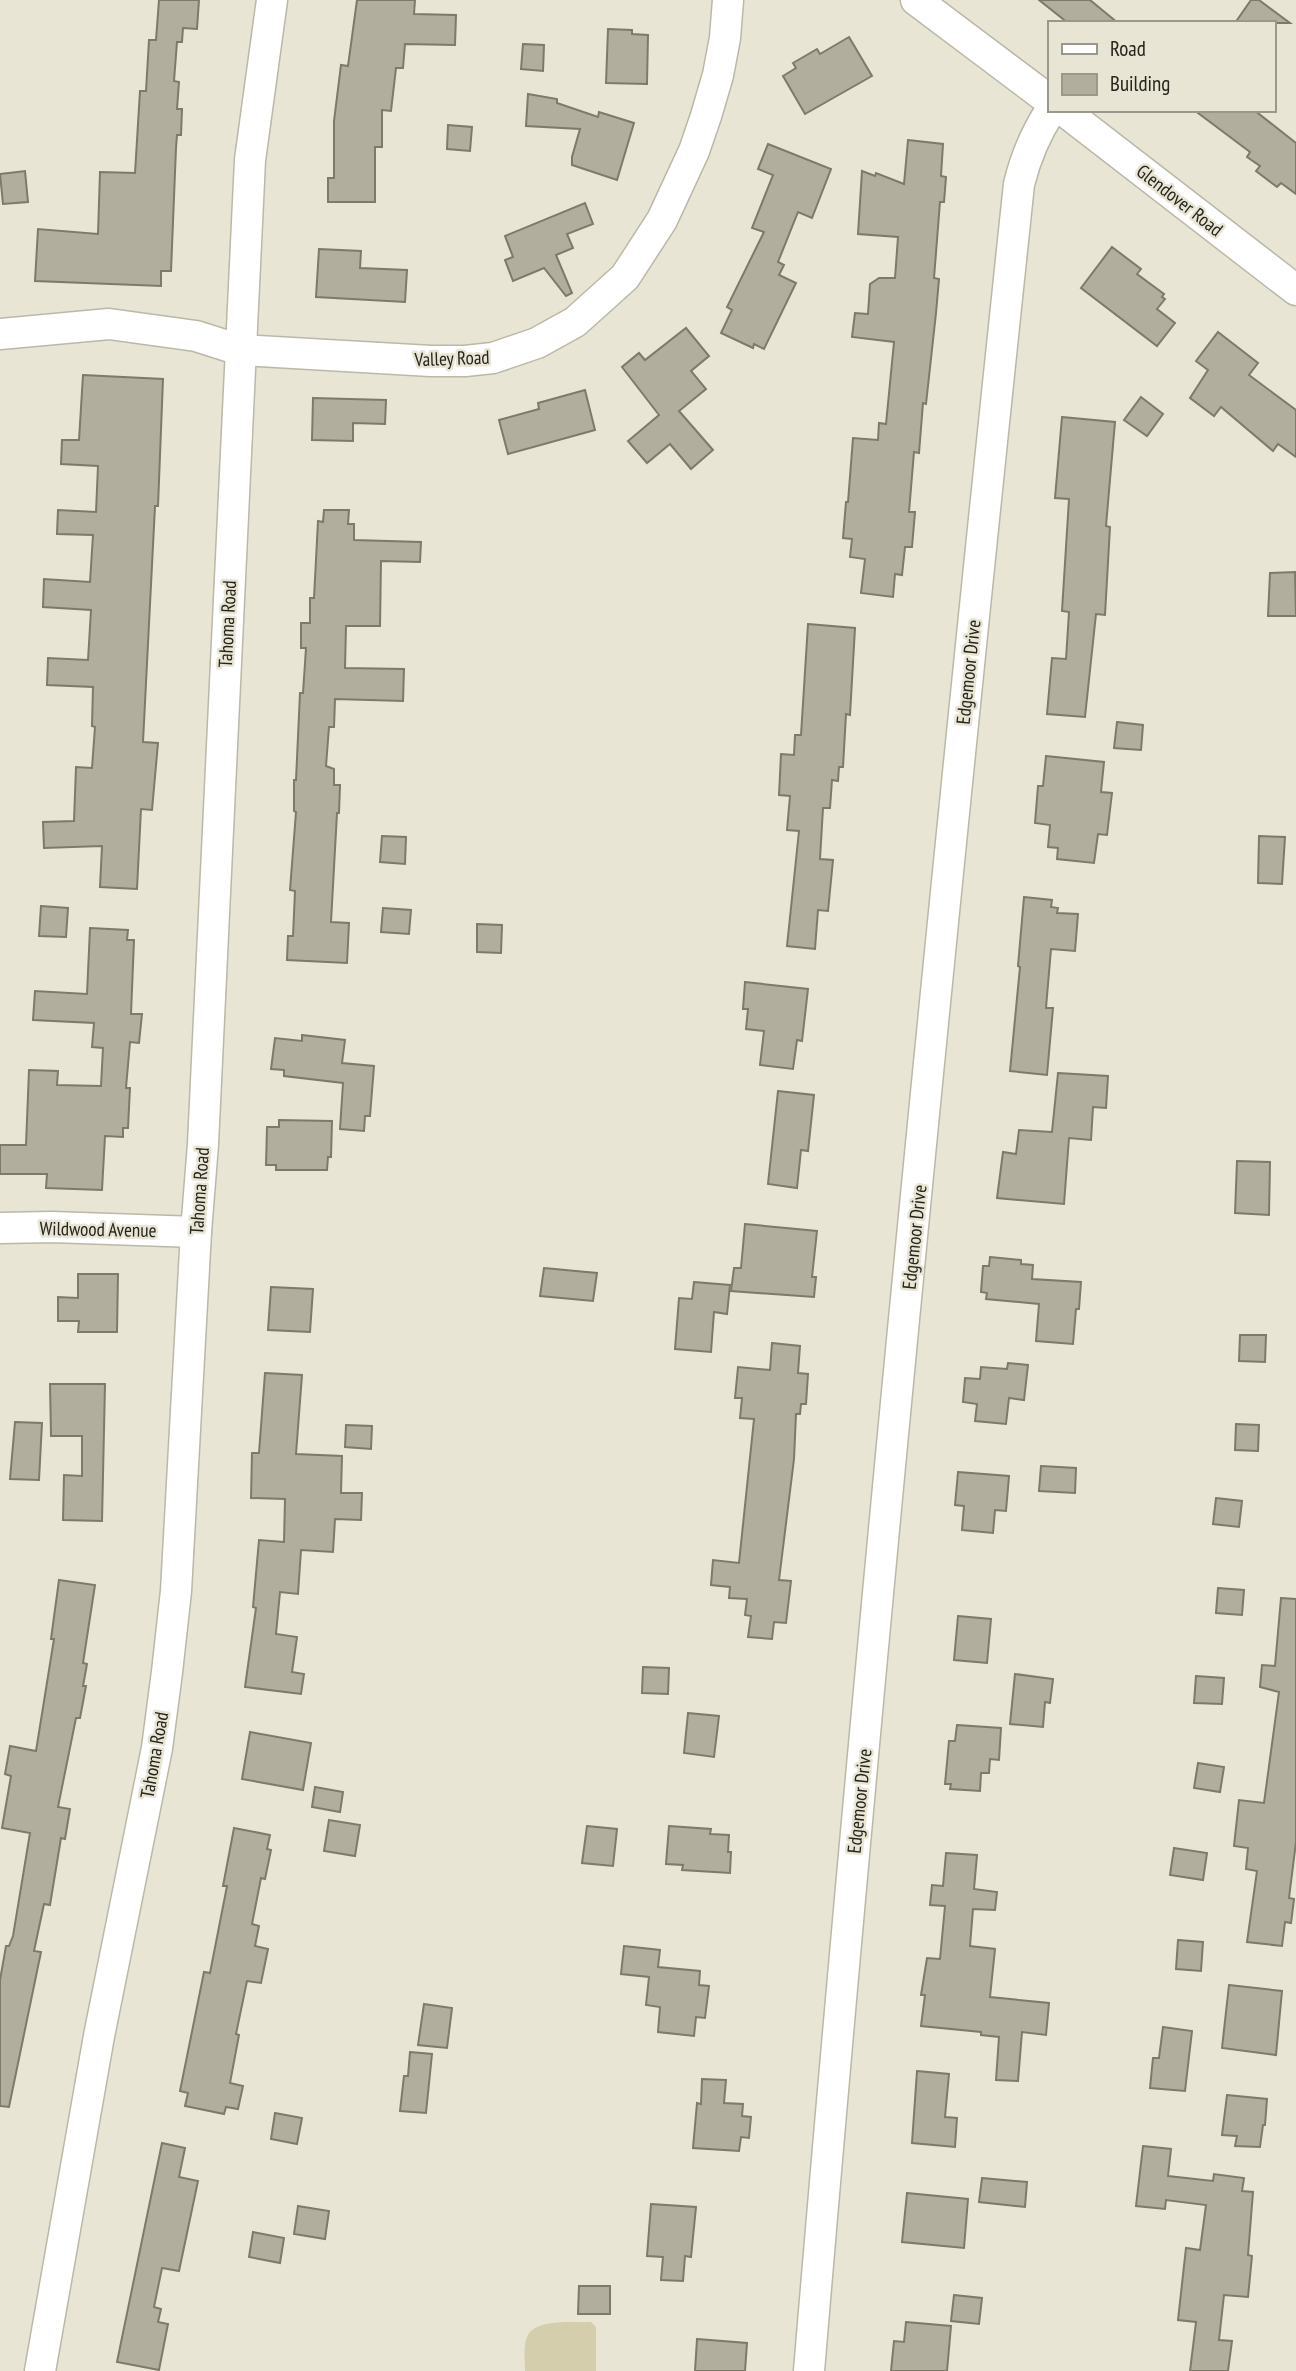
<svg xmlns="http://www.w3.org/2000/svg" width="1296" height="2371" viewBox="0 0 1296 2371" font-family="'PT Sans Narrow',sans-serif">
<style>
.green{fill:#d4ceac}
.building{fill:#b2ae9e;stroke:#7d7a6a;stroke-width:2}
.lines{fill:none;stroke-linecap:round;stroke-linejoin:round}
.street-casing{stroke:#bbb8a7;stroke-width:33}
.street{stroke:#fff;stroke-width:30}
.labels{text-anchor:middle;stroke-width:5;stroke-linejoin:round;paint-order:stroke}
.street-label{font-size:19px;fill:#25241d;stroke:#e8e5d4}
</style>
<rect width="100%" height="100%" fill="#e8e5d4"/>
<path class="green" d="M 591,2322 L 596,2327 L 596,2371 L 525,2371 C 525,2360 523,2347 527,2337 C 535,2318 573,2323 591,2322 Z"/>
<g class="building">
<path d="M 159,0 L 199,0 L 197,29 L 183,28 L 182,42 L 177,42 L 174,81 L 179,82 L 177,109 L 182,109 L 181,135 L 177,135 L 176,148 L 171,271 L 161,271 L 161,286 L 35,281 L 38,229 L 98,234 L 100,172 L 135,173 L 140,91 L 146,91 L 149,40 L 156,40 Z"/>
<path d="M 357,0 L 415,0 L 414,14 L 456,15 L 455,45 L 405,44 L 403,68 L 396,68 L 391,111 L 382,110 L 382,147 L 375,147 L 375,202 L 328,202 L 328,178 L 334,178 L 334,121 L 341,65 L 348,66 Z"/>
<path d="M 1039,0 L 1090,0 L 1118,23 L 1068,23 Z"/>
<path d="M 1251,0 L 1259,0 L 1290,23 L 1235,23 Z"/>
<path d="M 608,29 L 632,30 L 632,34 L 648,35 L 647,84 L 606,83 Z"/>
<path d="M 849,37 L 872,76 L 805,114 L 783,76 L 796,68 L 793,63 L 817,49 L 820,54 Z"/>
<path d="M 523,44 L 544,45 L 543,71 L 521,69 Z"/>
<path d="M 528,94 L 557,99 L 557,103 L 598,117 L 599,112 L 634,123 L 617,180 L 572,165 L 572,157 L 580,129 L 526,126 Z"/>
<path d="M 1194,110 L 1254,110 L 1296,143 L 1296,194 L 1281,183 L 1277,187 L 1256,171 L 1260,166 L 1247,157 L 1250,152 Z"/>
<path d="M 448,125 L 472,127 L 470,151 L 447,149 Z"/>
<path d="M 908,140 L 943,144 L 941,176 L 946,177 L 944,202 L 940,202 L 934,278 L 939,279 L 936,313 L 926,404 L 923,403 L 919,453 L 914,452 L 909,512 L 915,512 L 912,547 L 905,547 L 902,575 L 895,574 L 893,597 L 861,593 L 865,559 L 850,557 L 852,539 L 843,538 L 846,502 L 848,502 L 853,438 L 878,440 L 879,423 L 886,424 L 894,342 L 852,337 L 855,313 L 868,314 L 870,284 L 879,278 L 895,278 L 898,237 L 858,234 L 862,171 L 875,176 L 876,173 L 904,184 Z"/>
<path d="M 768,144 L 831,169 L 812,218 L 798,212 L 778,262 L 784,265 L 779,275 L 796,283 L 764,349 L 754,344 L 753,348 L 721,333 L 732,310 L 727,307 L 764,232 L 752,228 L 773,175 L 758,169 Z"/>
<path d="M 25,171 L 28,202 L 3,204 L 0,174 Z"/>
<path d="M 585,203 L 593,224 L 567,234 L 573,248 L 556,255 L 572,293 L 566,296 L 544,268 L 513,281 L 505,260 L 513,257 L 505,236 Z"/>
<path d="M 1112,247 L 1141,269 L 1137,274 L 1164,294 L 1162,297 L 1165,299 L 1157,309 L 1175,323 L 1157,346 L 1081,288 Z"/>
<path d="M 319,249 L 361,251 L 360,268 L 407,270 L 405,302 L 316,297 Z"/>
<path d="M 686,328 L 709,356 L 691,371 L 706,389 L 679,411 L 713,450 L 691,469 L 670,444 L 647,463 L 628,441 L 659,415 L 622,367 L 639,353 L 645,360 Z"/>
<path d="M 1218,332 L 1258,363 L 1249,375 L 1296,410 L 1296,457 L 1278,444 L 1273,451 L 1221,407 L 1214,416 L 1190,398 L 1208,370 L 1196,361 Z"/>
<path d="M 83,375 L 163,379 L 158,506 L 155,506 L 143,742 L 158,743 L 152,810 L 141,809 L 137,889 L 100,887 L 102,846 L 44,848 L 43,822 L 74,821 L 76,767 L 92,768 L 95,727 L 92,726 L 93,687 L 47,685 L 48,658 L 88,660 L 91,610 L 43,607 L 44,579 L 90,582 L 93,535 L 57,534 L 58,510 L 96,512 L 98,466 L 61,464 L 62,440 L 79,440 Z"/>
<path d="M 585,390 L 595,430 L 508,454 L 499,420 L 539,409 L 538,403 Z"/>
<path d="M 1141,397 L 1163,414 L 1147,436 L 1124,420 Z"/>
<path d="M 313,398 L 386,400 L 385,424 L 353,423 L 353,441 L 312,440 Z"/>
<path d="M 1062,417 L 1115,422 L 1106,526 L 1110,527 L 1105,615 L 1096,614 L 1085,717 L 1047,714 L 1052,658 L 1066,659 L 1069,612 L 1062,611 L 1069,499 L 1055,498 Z"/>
<path d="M 324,510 L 349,510 L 348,524 L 354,524 L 354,540 L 421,542 L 420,562 L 381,561 L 380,626 L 346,626 L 345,668 L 404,669 L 403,701 L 335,699 L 334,727 L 329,727 L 326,766 L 334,769 L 334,785 L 340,785 L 339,813 L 337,813 L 331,922 L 349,923 L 347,963 L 287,960 L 288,936 L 293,936 L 295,891 L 290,890 L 296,812 L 294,811 L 294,780 L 296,780 L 300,693 L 303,693 L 306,648 L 301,648 L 301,623 L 310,623 L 310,598 L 314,598 L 318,521 L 323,522 Z"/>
<path d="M 1295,572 L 1296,616 L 1268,616 L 1270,573 Z"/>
<path d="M 808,624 L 855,628 L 850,715 L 846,714 L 843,767 L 839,767 L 838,781 L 832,780 L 830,808 L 823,808 L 820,859 L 833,860 L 828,911 L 818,910 L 815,949 L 787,946 L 799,831 L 787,830 L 790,796 L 779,795 L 781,754 L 794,755 L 795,735 L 801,735 Z"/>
<path d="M 1117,722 L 1143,725 L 1141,750 L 1114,748 Z"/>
<path d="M 1046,756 L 1104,762 L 1101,792 L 1112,793 L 1107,835 L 1098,834 L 1094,863 L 1057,859 L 1058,848 L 1048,847 L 1050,825 L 1035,823 L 1038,786 L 1043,786 Z"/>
<path d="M 382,836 L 406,837 L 405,864 L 380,862 Z"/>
<path d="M 1259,836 L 1285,837 L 1282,884 L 1258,883 Z"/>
<path d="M 1024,897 L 1052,900 L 1051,907 L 1058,908 L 1057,913 L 1078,914 L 1075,951 L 1051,949 L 1046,1008 L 1053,1008 L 1047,1075 L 1010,1071 L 1020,967 L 1018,966 Z"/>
<path d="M 41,906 L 68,908 L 66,937 L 39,936 Z"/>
<path d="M 383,908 L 411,910 L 409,934 L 381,932 Z"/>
<path d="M 477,924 L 502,925 L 501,953 L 477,952 Z"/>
<path d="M 90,928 L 128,930 L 127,940 L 134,940 L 131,1014 L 142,1014 L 139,1043 L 130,1042 L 126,1088 L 130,1088 L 128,1128 L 123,1128 L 123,1137 L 105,1136 L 102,1190 L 46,1188 L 47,1174 L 0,1174 L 0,1145 L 26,1145 L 29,1070 L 58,1071 L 57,1085 L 101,1086 L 103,1048 L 92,1047 L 94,1023 L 33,1020 L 35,991 L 87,994 Z"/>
<path d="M 745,982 L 808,989 L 802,1041 L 797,1040 L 793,1069 L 760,1065 L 764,1031 L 746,1029 L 748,1009 L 743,1009 Z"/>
<path d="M 302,1035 L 345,1040 L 342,1063 L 374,1066 L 370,1116 L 365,1116 L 364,1131 L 340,1129 L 343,1083 L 284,1076 L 284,1070 L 271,1069 L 275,1038 L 302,1041 Z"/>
<path d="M 1058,1073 L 1108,1076 L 1106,1108 L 1093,1107 L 1091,1140 L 1069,1138 L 1064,1204 L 997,1198 L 1003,1152 L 1016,1154 L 1019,1130 L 1052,1132 Z"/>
<path d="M 778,1091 L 814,1095 L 808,1151 L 801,1150 L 797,1188 L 768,1184 Z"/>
<path d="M 279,1120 L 332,1121 L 331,1157 L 328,1157 L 327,1170 L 276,1170 L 276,1165 L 266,1165 L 267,1127 L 279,1127 Z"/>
<path d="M 1237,1161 L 1270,1162 L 1269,1215 L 1235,1213 Z"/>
<path d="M 745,1224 L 817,1231 L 812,1277 L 816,1277 L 814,1297 L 731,1291 L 734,1268 L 741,1268 Z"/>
<path d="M 990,1257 L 1021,1260 L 1021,1264 L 1033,1265 L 1032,1279 L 1081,1282 L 1079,1309 L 1076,1309 L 1073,1344 L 1036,1341 L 1039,1304 L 986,1299 L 987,1293 L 981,1292 L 983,1266 L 989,1266 Z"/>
<path d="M 544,1268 L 597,1273 L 593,1301 L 540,1296 Z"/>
<path d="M 78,1274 L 118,1274 L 117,1332 L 78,1332 L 79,1321 L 58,1321 L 58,1297 L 78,1298 Z"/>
<path d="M 694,1282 L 730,1285 L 727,1314 L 714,1312 L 711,1352 L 675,1349 L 679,1298 L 692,1299 Z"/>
<path d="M 271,1287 L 313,1289 L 310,1332 L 268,1330 Z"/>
<path d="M 1240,1335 L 1266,1335 L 1265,1362 L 1239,1361 Z"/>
<path d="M 772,1343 L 800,1346 L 798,1373 L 808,1374 L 806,1404 L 801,1404 L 800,1414 L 796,1414 L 794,1459 L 779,1580 L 791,1581 L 786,1623 L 774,1622 L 772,1639 L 748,1637 L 751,1616 L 745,1615 L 747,1599 L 729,1598 L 730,1587 L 711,1585 L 713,1560 L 739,1563 L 754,1419 L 740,1418 L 742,1398 L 735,1398 L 738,1367 L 770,1370 Z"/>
<path d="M 1008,1363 L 1028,1365 L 1024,1400 L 1009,1398 L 1006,1424 L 975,1421 L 977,1404 L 963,1402 L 965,1378 L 980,1379 L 981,1367 L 1007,1369 Z"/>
<path d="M 265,1373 L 302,1375 L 296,1454 L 342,1456 L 341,1493 L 362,1493 L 361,1520 L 335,1519 L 333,1552 L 301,1550 L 298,1594 L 280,1592 L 276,1634 L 297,1637 L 292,1672 L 304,1674 L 301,1694 L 245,1687 L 256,1608 L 253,1607 L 259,1540 L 284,1542 L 285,1499 L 251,1498 L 252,1453 L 259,1453 Z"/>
<path d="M 50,1384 L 105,1384 L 102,1521 L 63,1520 L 64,1475 L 82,1476 L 82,1436 L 51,1436 Z"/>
<path d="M 15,1422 L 42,1423 L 39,1480 L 10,1479 Z"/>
<path d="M 1236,1424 L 1259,1425 L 1258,1451 L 1235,1450 Z"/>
<path d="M 346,1425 L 372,1426 L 371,1449 L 345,1447 Z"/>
<path d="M 1041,1466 L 1076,1468 L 1075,1493 L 1039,1491 Z"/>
<path d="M 958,1472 L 1009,1476 L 1006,1511 L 995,1510 L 993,1533 L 962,1530 L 964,1506 L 955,1505 Z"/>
<path d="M 1216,1498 L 1242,1501 L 1239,1527 L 1213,1524 Z"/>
<path d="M 59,1580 L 95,1585 L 83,1663 L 87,1664 L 83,1686 L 86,1686 L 80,1718 L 76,1718 L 58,1807 L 70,1809 L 65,1839 L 61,1838 L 50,1905 L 44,1904 L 34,1951 L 41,1952 L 9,2107 L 0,2106 L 0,1980 L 6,1946 L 9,1946 L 13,1936 L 30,1833 L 2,1828 L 11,1776 L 5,1774 L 10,1746 L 36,1751 L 54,1639 L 51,1639 Z"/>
<path d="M 1218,1588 L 1244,1590 L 1242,1615 L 1216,1613 Z"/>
<path d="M 1281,1598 L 1296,1599 L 1296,1842 L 1289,1898 L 1294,1899 L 1291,1923 L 1285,1922 L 1282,1946 L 1247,1942 L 1257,1871 L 1246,1869 L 1248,1848 L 1234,1846 L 1239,1800 L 1264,1803 L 1279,1692 L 1260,1687 L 1262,1665 L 1275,1666 Z"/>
<path d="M 958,1616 L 991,1619 L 987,1663 L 954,1660 Z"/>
<path d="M 643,1667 L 669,1668 L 668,1694 L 642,1693 Z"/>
<path d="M 1015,1674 L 1053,1679 L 1050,1703 L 1045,1702 L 1043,1727 L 1010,1724 Z"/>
<path d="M 1196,1676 L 1224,1678 L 1222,1704 L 1194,1703 Z"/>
<path d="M 688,1713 L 719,1716 L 714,1757 L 684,1753 Z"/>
<path d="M 957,1725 L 1001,1728 L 999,1760 L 990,1759 L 989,1773 L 981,1773 L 980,1791 L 950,1789 L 951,1784 L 945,1784 L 949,1741 L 955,1741 Z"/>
<path d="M 250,1732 L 311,1743 L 303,1790 L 242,1779 Z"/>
<path d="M 1198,1763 L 1224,1767 L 1220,1792 L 1194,1788 Z"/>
<path d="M 315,1787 L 343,1792 L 340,1812 L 312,1807 Z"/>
<path d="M 329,1820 L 360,1825 L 355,1856 L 324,1851 Z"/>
<path d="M 587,1826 L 617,1829 L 613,1866 L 582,1863 Z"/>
<path d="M 669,1826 L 711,1829 L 710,1834 L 729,1835 L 728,1852 L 731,1852 L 730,1873 L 682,1870 L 683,1865 L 666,1864 Z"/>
<path d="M 234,1828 L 270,1835 L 267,1849 L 271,1850 L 265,1879 L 261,1878 L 252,1924 L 259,1926 L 255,1946 L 268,1949 L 261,1983 L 247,1981 L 236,2034 L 239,2035 L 230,2083 L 243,2086 L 238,2109 L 226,2107 L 224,2114 L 185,2106 L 188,2093 L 180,2091 L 204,1972 L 210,1973 L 227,1886 L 223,1886 Z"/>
<path d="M 1174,1848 L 1207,1853 L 1203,1880 L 1170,1875 Z"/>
<path d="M 946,1853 L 977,1855 L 974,1889 L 997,1892 L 995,1910 L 973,1909 L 970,1946 L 995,1949 L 990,1997 L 1049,2003 L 1046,2035 L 1022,2032 L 1018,2081 L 996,2080 L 999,2037 L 981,2035 L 981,2032 L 921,2026 L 925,1995 L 921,1995 L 927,1958 L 940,1959 L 945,1906 L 930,1905 L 932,1885 L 943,1886 Z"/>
<path d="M 1178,1940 L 1203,1942 L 1201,1971 L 1176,1969 Z"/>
<path d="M 624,1946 L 660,1950 L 658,1967 L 700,1971 L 699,1985 L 709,1986 L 705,2018 L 696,2017 L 694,2036 L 658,2032 L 660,2007 L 646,2005 L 649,1977 L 621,1974 Z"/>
<path d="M 1229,1985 L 1282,1991 L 1276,2055 L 1222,2048 Z"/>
<path d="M 424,2004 L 452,2008 L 447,2048 L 418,2045 Z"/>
<path d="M 1163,2027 L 1192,2031 L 1185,2091 L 1150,2088 L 1153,2058 L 1159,2058 Z"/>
<path d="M 410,2052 L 432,2054 L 426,2113 L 400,2111 L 404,2076 L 408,2076 Z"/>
<path d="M 917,2071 L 949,2074 L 945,2117 L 957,2118 L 955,2147 L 912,2143 Z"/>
<path d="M 702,2079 L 726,2080 L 724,2103 L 743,2104 L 742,2116 L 751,2117 L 749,2138 L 741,2137 L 739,2151 L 693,2148 L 697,2103 L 701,2104 Z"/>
<path d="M 1227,2095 L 1267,2099 L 1265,2125 L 1263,2125 L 1260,2147 L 1235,2146 L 1237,2136 L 1222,2135 Z"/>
<path d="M 275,2113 L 302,2118 L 297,2144 L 271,2139 Z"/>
<path d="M 162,2143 L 185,2148 L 179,2177 L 198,2181 L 179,2271 L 162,2268 L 154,2307 L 161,2309 L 158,2322 L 168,2324 L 159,2370 L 117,2362 Z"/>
<path d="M 1143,2146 L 1171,2149 L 1168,2176 L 1213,2181 L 1214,2174 L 1244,2178 L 1242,2191 L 1253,2192 L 1248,2255 L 1252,2256 L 1248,2297 L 1224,2295 L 1219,2340 L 1232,2341 L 1228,2371 L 1190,2371 L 1196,2322 L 1178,2320 L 1186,2248 L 1200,2250 L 1206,2205 L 1166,2200 L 1165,2209 L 1136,2206 Z"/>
<path d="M 982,2178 L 1027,2182 L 1025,2207 L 979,2202 Z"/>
<path d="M 907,2193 L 968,2199 L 964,2248 L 902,2242 Z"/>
<path d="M 651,2204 L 696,2207 L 691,2257 L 685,2256 L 683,2281 L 661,2280 L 663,2257 L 647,2256 Z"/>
<path d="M 298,2206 L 329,2211 L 325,2239 L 294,2234 Z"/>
<path d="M 253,2232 L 284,2238 L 280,2263 L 249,2257 Z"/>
<path d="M 579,2286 L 610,2286 L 610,2314 L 578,2314 Z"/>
<path d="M 954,2295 L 982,2298 L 979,2324 L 951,2321 Z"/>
<path d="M 906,2322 L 951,2326 L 947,2371 L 891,2371 L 894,2341 L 904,2342 Z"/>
<path d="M 697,2339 L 747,2343 L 745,2371 L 695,2371 Z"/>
</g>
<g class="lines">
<g class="street-casing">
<g id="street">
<path d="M 916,0 L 1049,100"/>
<path d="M 1063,110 L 1296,290"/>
<path d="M 0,334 L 109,324 L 196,336 L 240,350 L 431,361 L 465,361 L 493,358 L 537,343 L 575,322 L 625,277 L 662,220 L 694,151 L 706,116 L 718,75 L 725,38 L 728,0"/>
<path d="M 0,1228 L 52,1227 L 196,1232"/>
<path d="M 40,2371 L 99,2036 L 157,1748 L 167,1672 L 176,1591 L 196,1232 L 203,1144 L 250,160 L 272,0"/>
<path d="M 809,2371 C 870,1641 942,912 1019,184 C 1026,156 1035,134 1051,110"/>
</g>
</g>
<use href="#street" class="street"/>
</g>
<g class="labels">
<g class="street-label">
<text transform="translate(1180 200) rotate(38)" y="7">Glendover Road</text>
<text transform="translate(452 358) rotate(-2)" y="7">Valley Road</text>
<text transform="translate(227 624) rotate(-87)" y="7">Tahoma Road</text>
<text transform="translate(968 672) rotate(-84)" y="7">Edgemoor Drive</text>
<text transform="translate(199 1191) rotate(-86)" y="7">Tahoma Road</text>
<text transform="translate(98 1229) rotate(1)" y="7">Wildwood Avenue</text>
<text transform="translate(914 1237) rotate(-84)" y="7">Edgemoor Drive</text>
<text transform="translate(154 1755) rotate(-80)" y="7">Tahoma Road</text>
<text transform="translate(859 1801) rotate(-84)" y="7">Edgemoor Drive</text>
</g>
</g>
<rect x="1048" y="21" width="228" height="91" fill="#e8e5d4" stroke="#9a988b" stroke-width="2"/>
<rect x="1062" y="44" width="35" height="10" fill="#ffffff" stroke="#9a988b" stroke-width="2"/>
<text x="1110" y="56" font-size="21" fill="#25241d">Road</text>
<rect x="1062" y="74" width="35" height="21" fill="#b2ae9e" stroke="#9a988b" stroke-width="2"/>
<text x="1110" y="91" font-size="21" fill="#25241d">Building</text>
</svg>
